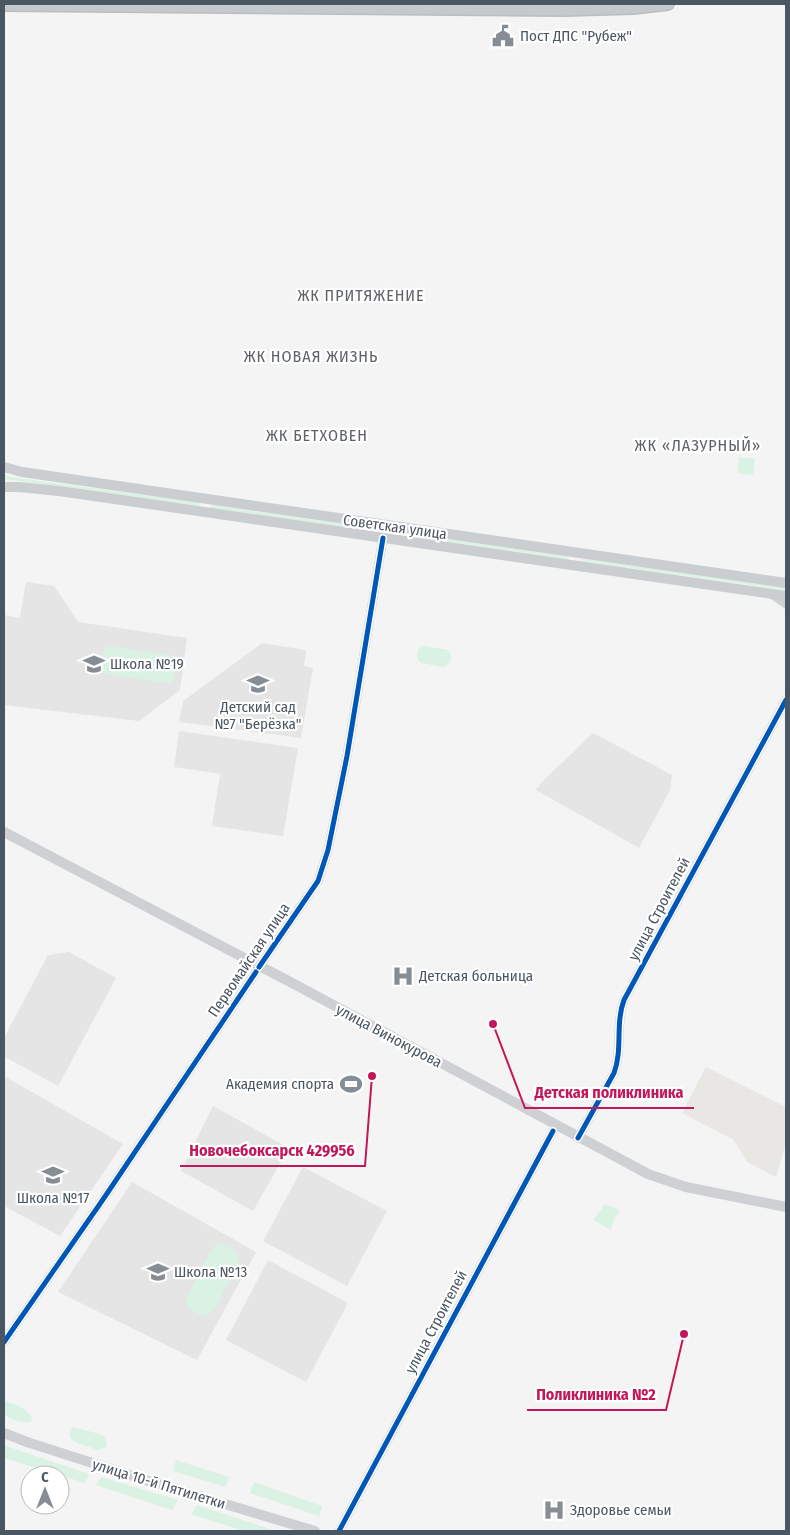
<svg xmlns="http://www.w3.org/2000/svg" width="790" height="1535" viewBox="0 0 790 1535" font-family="'Fira Sans Condensed',sans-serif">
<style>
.commercial{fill:#e8e7e3}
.education{fill:#e6e5e6}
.green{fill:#d9f2e3}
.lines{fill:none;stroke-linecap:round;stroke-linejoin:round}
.trunk-casing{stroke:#b9bec3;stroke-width:14}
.tertiary{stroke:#ced0d2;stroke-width:9}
.secondary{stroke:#ced0d4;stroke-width:10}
.primary{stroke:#caced1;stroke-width:10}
.trunk{stroke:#c4c9cd;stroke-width:11}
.cycleway-casing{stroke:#fff;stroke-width:8}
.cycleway{stroke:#0057b8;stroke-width:5}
.labels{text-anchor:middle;stroke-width:4.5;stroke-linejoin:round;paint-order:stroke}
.poi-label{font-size:15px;fill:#4a5661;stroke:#fff;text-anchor:start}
.street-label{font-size:15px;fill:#4a5661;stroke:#fff}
.neighbourhood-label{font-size:16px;letter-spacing:1px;fill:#5f6368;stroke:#fff}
.leader{fill:none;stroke:#c2185b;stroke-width:2}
.callout-dot{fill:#c2185b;stroke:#fff;stroke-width:2}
.callout-label{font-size:16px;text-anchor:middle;font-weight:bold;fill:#c2185b;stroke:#fff;stroke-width:4.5;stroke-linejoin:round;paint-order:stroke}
</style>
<rect width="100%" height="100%" fill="#f4f4f4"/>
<path class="commercial" d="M 706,1067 L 786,1107 L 785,1123 L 786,1124 L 786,1143 L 776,1177 L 747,1162 L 734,1140 L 682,1113 Z"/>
<g class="education">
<path d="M 26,582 L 54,586 L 78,622 L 187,638 L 180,690 L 139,721 L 4,705 L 4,615 L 20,618 Z"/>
<path d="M 262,643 L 306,650 L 304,666 L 313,668 L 301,738 L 179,722 L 183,701 Z"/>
<path d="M 179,731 L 298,748 L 283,836 L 212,826 L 220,774 L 174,767 Z"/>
<path d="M 593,733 L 672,775 L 670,790 L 639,848 L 536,790 L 543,781 Z"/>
<path d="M 69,952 L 116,978 L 58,1086 L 5,1057 L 4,1038 L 48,955 Z"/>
<path d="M 4,1076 L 123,1144 L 60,1236 L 4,1206 Z"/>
<path d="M 213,1106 L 289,1148 L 253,1211 L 181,1171 Z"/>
<path d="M 303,1167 L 387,1211 L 347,1286 L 263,1241 Z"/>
<path d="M 132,1182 L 256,1252 L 197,1360 L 58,1292 Z"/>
<path d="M 268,1260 L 348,1303 L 306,1382 L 226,1340 Z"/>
</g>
<g class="green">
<path d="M 739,457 L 755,459 L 753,475 L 737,473 Z"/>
<path d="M 4,476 L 200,503 L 199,506 L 4,479 Z"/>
<path d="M 211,505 L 363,527 L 362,530 L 211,508 Z"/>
<path d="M 415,534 L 569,557 L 568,559 L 415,537 Z"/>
<path d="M 582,559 L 786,587 L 786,590 L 582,561 Z"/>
<path d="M 109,646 L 174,656 L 177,662 L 174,681 L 169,683 L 105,674 C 98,666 100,652 109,646 Z"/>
<path d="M 424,646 L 448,650 C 453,656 452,664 444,667 L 421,663 L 418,660 C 416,654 417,648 424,646 Z"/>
<path d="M 605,1204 L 620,1211 L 614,1219 L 611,1230 L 593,1220 Z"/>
<path d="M 218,1244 C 230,1243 240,1250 238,1263 L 214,1310 C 205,1319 197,1314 188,1308 L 186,1299 L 211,1250 Z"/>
<path d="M 4,1401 C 13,1403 32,1410 32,1421 C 25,1424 10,1420 4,1414 Z"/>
<path d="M 73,1427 L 100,1434 L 105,1437 L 107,1444 L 105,1448 L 96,1450 C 87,1443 61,1445 73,1427 Z"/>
<path d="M 4,1445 L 12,1448 L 89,1474 L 85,1483 L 4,1458 Z"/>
<path d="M 176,1460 L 229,1477 L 226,1487 L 173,1471 Z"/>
<path d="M 101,1477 L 178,1500 L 172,1510 L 96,1485 Z"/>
<path d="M 254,1482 L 322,1506 L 319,1516 L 250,1493 Z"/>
<path d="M 197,1505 L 276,1531 L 244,1531 L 191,1514 Z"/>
</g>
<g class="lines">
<g class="trunk-casing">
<path id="trunk" d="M 4,5 L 565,10 L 634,8 L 668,4"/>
</g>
<g class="tertiary">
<path d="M 772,594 L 786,604"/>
<path d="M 259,967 L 318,881 L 328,850 L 347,756 L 383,538"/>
<path d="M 578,1138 L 614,1073 C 623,1049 615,1024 624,1000 L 786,700"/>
<path d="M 4,1342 L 104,1198 L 256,972"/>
<path d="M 339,1531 L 553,1131"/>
</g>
<g class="secondary">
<path d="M 4,832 L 296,985 L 648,1174 L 686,1187 L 786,1207"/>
<path d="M 4,1433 L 27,1442 L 145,1480 L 315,1531"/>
</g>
<g class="primary">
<path d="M 4,467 L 22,472 L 786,583"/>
<path d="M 4,487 L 19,487 L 59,491 L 786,596"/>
</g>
<use href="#trunk" class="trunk"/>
<g class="cycleway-casing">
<g id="cycleway">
<path d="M 259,967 L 318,881 L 328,850 L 347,756 L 383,538"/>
<path d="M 578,1138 L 614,1073 C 623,1049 615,1024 624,1000 L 786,700"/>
<path d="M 4,1342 L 104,1198 L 256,972"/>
<path d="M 339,1531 L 553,1131"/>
</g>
</g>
<use href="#cycleway" class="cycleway"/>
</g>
<defs>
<g id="civic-bare" transform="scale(1.725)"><path d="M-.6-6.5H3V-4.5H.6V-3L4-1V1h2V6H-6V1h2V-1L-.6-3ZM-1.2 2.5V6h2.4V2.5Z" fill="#868d94" stroke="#fff" stroke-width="2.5" paint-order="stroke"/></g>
<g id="school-bare" transform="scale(1.725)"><path d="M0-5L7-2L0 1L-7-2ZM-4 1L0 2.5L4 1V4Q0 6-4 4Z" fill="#868d94" stroke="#fff" stroke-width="2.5" paint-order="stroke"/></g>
<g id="hospital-bare" transform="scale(1.725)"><path d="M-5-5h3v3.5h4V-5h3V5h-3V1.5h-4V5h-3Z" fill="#868d94" stroke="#fff" stroke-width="2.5" paint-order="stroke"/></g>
<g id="stadium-bare" transform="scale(1.725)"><path d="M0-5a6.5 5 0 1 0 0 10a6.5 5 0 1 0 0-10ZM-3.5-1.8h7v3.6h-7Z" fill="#868d94" stroke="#fff" stroke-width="2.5" paint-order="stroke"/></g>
</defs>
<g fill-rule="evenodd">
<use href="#civic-bare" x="503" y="36"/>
<use href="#school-bare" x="94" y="664"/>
<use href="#school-bare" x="258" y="684"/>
<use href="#hospital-bare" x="403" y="976"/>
<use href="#stadium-bare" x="351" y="1084"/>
<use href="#school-bare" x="53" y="1175"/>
<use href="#school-bare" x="158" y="1272"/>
<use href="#hospital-bare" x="554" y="1510"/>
</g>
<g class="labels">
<g class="poi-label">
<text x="520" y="41">Пост ДПС "Рубеж"</text>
<text x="110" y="669">Школа №19</text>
<text x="258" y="712" text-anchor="middle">Детский сад<tspan x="258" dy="17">№7 "Берёзка"</tspan></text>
<text x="419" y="981">Детская больница</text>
<text x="334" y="1089" text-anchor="end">Академия спорта</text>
<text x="53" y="1203" text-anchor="middle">Школа №17</text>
<text x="174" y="1277">Школа №13</text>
<text x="570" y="1515">Здоровье семьи</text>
</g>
<g class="street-label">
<text transform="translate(395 527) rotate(8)" y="5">Советская улица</text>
<text transform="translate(659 909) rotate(-62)" y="5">улица Строителей</text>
<text transform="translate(249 960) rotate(-56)" y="5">Первомайская улица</text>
<text transform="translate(389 1036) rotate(28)" y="5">улица Винокурова</text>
<text transform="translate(436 1322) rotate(-62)" y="5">улица Строителей</text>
<text transform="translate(159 1484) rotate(17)" y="5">улица 10-й Пятилетки</text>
</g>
<g class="neighbourhood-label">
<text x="361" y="301">ЖК ПРИТЯЖЕНИЕ</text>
<text x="311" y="362">ЖК НОВАЯ ЖИЗНЬ</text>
<text x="317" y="441">ЖК БЕТХОВЕН</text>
<text x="698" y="451">ЖК «ЛАЗУРНЫЙ»</text>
</g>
</g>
<path class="leader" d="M493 1024L525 1108H694M372 1076L365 1166H180M684 1334L666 1410H527"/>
<g class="callout-dot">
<circle cx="493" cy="1024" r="5"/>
<circle cx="372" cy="1076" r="5"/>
<circle cx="684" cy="1334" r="5"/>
</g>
<g class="callout-label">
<text x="609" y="1098">Детская поликлиника</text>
<text x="272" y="1156">Новочебоксарск 429956</text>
<text x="596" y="1400">Поликлиника №2</text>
</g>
<rect width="790" height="1535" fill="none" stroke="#4a5661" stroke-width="10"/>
<g transform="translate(45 1490)"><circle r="24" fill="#ffffff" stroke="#b7bbc0"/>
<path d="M0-4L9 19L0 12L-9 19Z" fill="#868d94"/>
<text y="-8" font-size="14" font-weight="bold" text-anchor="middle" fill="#4a5661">С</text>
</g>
</svg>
